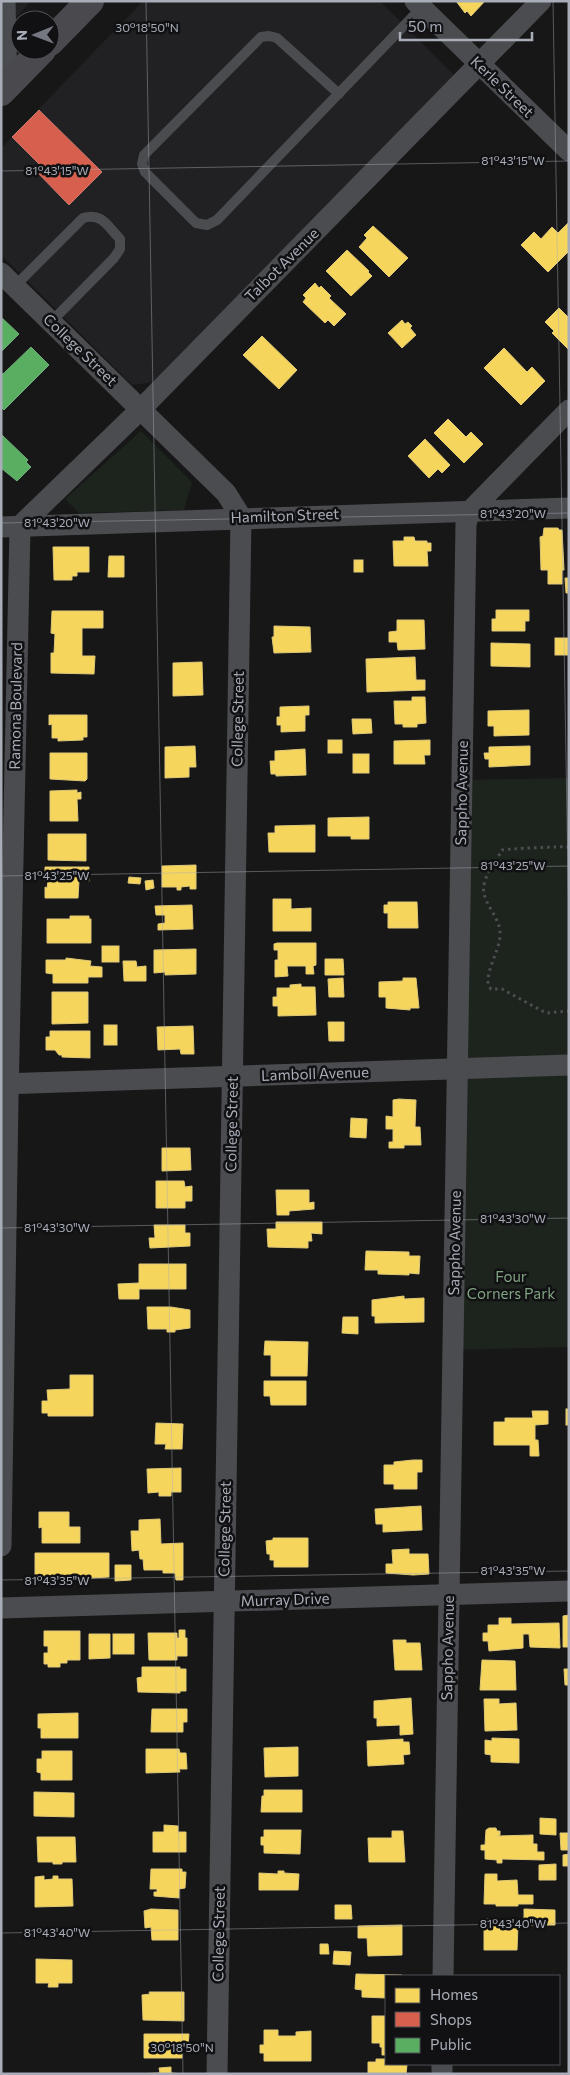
<svg xmlns="http://www.w3.org/2000/svg" width="570" height="2075" viewBox="0 0 570 2075" font-family="Commissioner,sans-serif">
<style>
.built{fill:#212123}
.green{fill:#1d241e}
.homes{fill:#f6d55c;stroke:#dfc978}
.shops{fill:#d6604d;stroke:#c8776d}
.public{fill:#5aae61;stroke:#71ae7b}
.lines{fill:none;stroke-linecap:round;stroke-linejoin:round}
.path{stroke:#4d4e52;stroke-width:3;stroke-dasharray:2.5 4;stroke-linecap:butt}
.service{stroke:#4b4c50;stroke-width:10}
.minor{stroke:#4b4c50;stroke-width:21}
.secondary{stroke:#4a4a4e;stroke-width:28}
.ticks{fill:none;stroke:#a8adb8;stroke-width:1;stroke-opacity:0.45}
.labels{text-anchor:middle;stroke-width:5;stroke-linejoin:round;paint-order:stroke}
.street-label{font-size:15px;fill:#a8adb8;stroke:#111113}
.park-label{font-size:15px;fill:#7fa381;stroke:#111113}
.ticks-label{font-size:12px;text-anchor:middle;fill:#a8adb8;stroke:#111113;stroke-width:5;stroke-linejoin:round;paint-order:stroke}
</style>
<rect width="100%" height="100%" fill="#171717"/>
<g class="built">
<path d="M 14,1 L 31,1 L 16,18 Z"/>
<path d="M 143,1 L 380,1 L 454,75 L 154,382 L 132,385 L 1,255 L 1,148 Z"/>
</g>
<g class="green">
<path d="M 141,431 L 192,482 L 184,510 L 79,513 L 65,499 Z"/>
<path d="M 569,778 L 569,1347 L 453,1350 L 462,780 Z"/>
</g>
<g class="homes">
<path d="M 456,1 L 485,1 L 471,16 L 467,11 L 465,13 Z"/>
<path d="M 569,222 L 569,251 L 548,272 L 521,245 L 534,232 L 541,239 L 552,227 L 558,233 Z"/>
<path d="M 373,226 L 408,258 L 389,277 L 359,247 L 367,238 L 364,235 Z"/>
<path d="M 347,250 L 369,271 L 368,272 L 372,276 L 351,296 L 326,271 Z"/>
<path d="M 315,283 L 319,288 L 321,286 L 331,296 L 329,298 L 346,314 L 334,326 L 328,320 L 325,323 L 303,302 L 306,298 L 303,295 Z"/>
<path d="M 559,308 L 569,318 L 569,350 L 552,333 L 554,331 L 545,322 Z"/>
<path d="M 402,320 L 405,324 L 408,322 L 412,326 L 410,328 L 416,335 L 402,348 L 388,333 Z"/>
<path d="M 262,336 L 297,370 L 279,389 L 243,355 Z"/>
<path d="M 504,348 L 527,372 L 532,367 L 545,381 L 521,405 L 484,368 Z"/>
<path d="M 448,419 L 466,437 L 471,432 L 483,444 L 464,463 L 434,433 Z"/>
<path d="M 425,439 L 450,465 L 442,473 L 438,469 L 429,478 L 408,456 Z"/>
<path d="M 544,528 L 558,528 L 559,530 L 562,530 L 564,570 L 562,570 L 562,584 L 548,584 L 548,570 L 541,570 L 540,537 L 543,536 Z"/>
<path d="M 404,537 L 414,537 L 415,541 L 427,541 L 427,543 L 431,543 L 431,551 L 427,551 L 428,566 L 394,566 L 393,541 L 404,541 Z"/>
<path d="M 53,547 L 89,547 L 89,572 L 77,572 L 77,576 L 72,576 L 72,580 L 54,580 Z"/>
<path d="M 109,556 L 124,556 L 124,577 L 108,577 Z"/>
<rect x="354" y="560" width="9" height="12"/>
<path d="M 565,578 L 569,578 L 569,593 L 566,593 Z"/>
<path d="M 496,610 L 529,610 L 529,621 L 525,621 L 525,631 L 492,631 L 492,619 L 496,619 Z"/>
<path d="M 52,611 L 103,611 L 103,628 L 82,628 L 82,656 L 95,656 L 94,674 L 51,673 L 51,653 L 54,653 L 55,634 L 51,633 Z"/>
<path d="M 397,620 L 424,620 L 425,649 L 398,650 L 397,642 L 389,642 L 389,632 L 397,631 Z"/>
<path d="M 274,626 L 310,627 L 311,652 L 274,653 L 272,637 L 274,637 Z"/>
<rect x="555" y="638" width="14" height="17"/>
<path d="M 491,643 L 530,644 L 530,667 L 491,666 Z"/>
<path d="M 415,657 L 416,680 L 425,680 L 425,690 L 367,692 L 366,659 Z"/>
<path d="M 202,662 L 203,695 L 173,696 L 173,663 Z"/>
<path d="M 412,697 L 425,697 L 426,723 L 417,724 L 417,727 L 403,727 L 403,724 L 395,724 L 394,701 L 412,701 Z"/>
<path d="M 309,706 L 309,715 L 305,715 L 305,731 L 281,732 L 281,725 L 277,725 L 277,717 L 280,717 L 280,707 Z"/>
<path d="M 529,710 L 529,735 L 494,736 L 494,726 L 488,726 L 488,711 Z"/>
<path d="M 49,715 L 87,715 L 87,737 L 83,737 L 83,740 L 58,741 L 58,738 L 52,738 L 52,724 L 49,725 Z"/>
<path d="M 352,719 L 371,719 L 372,733 L 353,734 Z"/>
<rect x="328" y="740" width="14" height="13"/>
<path d="M 430,740 L 430,755 L 424,755 L 425,764 L 394,764 L 394,741 Z"/>
<path d="M 195,746 L 196,767 L 189,767 L 189,777 L 165,778 L 165,747 Z"/>
<path d="M 530,746 L 530,765 L 489,767 L 489,759 L 485,759 L 484,753 L 489,753 L 489,747 Z"/>
<path d="M 305,749 L 306,775 L 276,776 L 276,774 L 271,774 L 270,761 L 275,761 L 275,751 Z"/>
<path d="M 50,753 L 87,753 L 87,779 L 85,781 L 50,779 Z"/>
<rect x="353" y="754" width="16" height="19"/>
<path d="M 77,790 L 77,793 L 81,792 L 81,799 L 77,799 L 78,821 L 50,821 L 50,791 Z"/>
<path d="M 369,817 L 369,839 L 351,839 L 351,836 L 328,836 L 328,818 Z"/>
<path d="M 315,825 L 315,852 L 269,852 L 268,833 L 275,833 L 275,826 Z"/>
<path d="M 48,834 L 86,834 L 86,861 L 48,860 Z"/>
<path d="M 196,865 L 196,889 L 190,889 L 190,886 L 181,887 L 181,890 L 177,890 L 177,887 L 162,887 L 162,866 Z"/>
<path d="M 45,867 L 89,867 L 89,881 L 79,881 L 78,898 L 45,898 L 45,887 L 47,888 L 48,881 L 45,881 Z"/>
<path d="M 129,877 L 141,878 L 140,884 L 128,883 Z"/>
<path d="M 153,880 L 154,888 L 146,890 L 145,881 Z"/>
<path d="M 273,899 L 291,899 L 291,909 L 311,908 L 311,931 L 273,931 Z"/>
<path d="M 388,902 L 417,902 L 418,928 L 388,928 L 388,913 L 384,913 L 384,905 L 388,905 Z"/>
<path d="M 192,905 L 193,929 L 158,930 L 158,924 L 165,923 L 165,915 L 156,915 L 155,906 Z"/>
<path d="M 70,916 L 89,916 L 89,919 L 91,919 L 91,943 L 47,943 L 47,919 L 70,919 Z"/>
<path d="M 277,943 L 316,943 L 316,965 L 313,966 L 314,974 L 306,974 L 306,966 L 287,966 L 288,976 L 275,977 L 275,960 L 278,960 L 278,950 L 274,950 L 274,944 Z"/>
<rect x="102" y="946" width="17" height="16"/>
<path d="M 196,949 L 196,974 L 165,975 L 165,972 L 154,973 L 154,950 Z"/>
<path d="M 66,958 L 91,961 L 90,966 L 102,967 L 102,977 L 88,977 L 88,983 L 53,983 L 53,974 L 46,973 L 46,960 L 66,960 Z"/>
<path d="M 325,959 L 343,959 L 344,975 L 325,975 Z"/>
<path d="M 123,961 L 136,961 L 137,967 L 146,966 L 146,981 L 124,981 Z"/>
<path d="M 343,978 L 344,997 L 329,997 L 328,979 Z"/>
<path d="M 403,978 L 416,978 L 419,1008 L 410,1008 L 410,1010 L 386,1008 L 386,997 L 379,997 L 379,982 L 403,981 Z"/>
<path d="M 301,984 L 301,987 L 315,987 L 316,1015 L 278,1016 L 278,1006 L 273,1006 L 273,997 L 277,997 L 277,988 L 290,988 L 290,985 Z"/>
<path d="M 52,992 L 88,992 L 88,1023 L 52,1024 Z"/>
<path d="M 328,1022 L 344,1022 L 344,1041 L 329,1041 Z"/>
<rect x="104" y="1025" width="13" height="20"/>
<path d="M 193,1026 L 194,1054 L 181,1054 L 180,1049 L 158,1050 L 157,1027 Z"/>
<path d="M 50,1031 L 90,1031 L 90,1058 L 62,1057 L 62,1055 L 59,1055 L 55,1050 L 46,1050 L 46,1037 L 50,1037 Z"/>
<path d="M 399,1099 L 416,1100 L 415,1127 L 420,1127 L 421,1145 L 404,1145 L 404,1148 L 389,1148 L 389,1142 L 393,1142 L 393,1129 L 386,1129 L 386,1116 L 393,1117 L 393,1100 Z"/>
<path d="M 351,1118 L 367,1119 L 366,1138 L 350,1137 Z"/>
<path d="M 162,1148 L 190,1148 L 191,1170 L 162,1171 Z"/>
<path d="M 156,1181 L 184,1181 L 185,1187 L 192,1186 L 192,1201 L 185,1201 L 185,1208 L 156,1208 Z"/>
<path d="M 276,1190 L 309,1190 L 309,1203 L 314,1202 L 314,1209 L 289,1211 L 289,1215 L 277,1215 Z"/>
<path d="M 276,1222 L 322,1222 L 322,1234 L 311,1233 L 312,1241 L 308,1241 L 308,1248 L 268,1247 L 267,1229 L 276,1229 Z"/>
<path d="M 154,1225 L 185,1225 L 185,1233 L 190,1233 L 190,1246 L 150,1248 L 149,1238 L 155,1238 Z"/>
<path d="M 366,1251 L 409,1252 L 409,1256 L 420,1256 L 419,1274 L 409,1273 L 409,1275 L 378,1274 L 378,1270 L 365,1270 Z"/>
<path d="M 139,1264 L 186,1264 L 186,1289 L 139,1289 L 139,1299 L 119,1299 L 118,1284 L 139,1283 Z"/>
<path d="M 404,1296 L 404,1299 L 424,1298 L 424,1322 L 375,1323 L 375,1316 L 372,1316 L 372,1300 Z"/>
<path d="M 147,1307 L 171,1307 L 190,1310 L 190,1328 L 175,1330 L 175,1332 L 167,1332 L 167,1329 L 148,1329 Z"/>
<path d="M 343,1317 L 358,1317 L 358,1334 L 342,1333 Z"/>
<path d="M 265,1341 L 308,1342 L 307,1376 L 271,1376 L 271,1355 L 264,1355 Z"/>
<path d="M 70,1375 L 93,1375 L 93,1416 L 48,1416 L 48,1413 L 42,1413 L 42,1401 L 48,1401 L 47,1390 L 70,1389 Z"/>
<path d="M 264,1381 L 306,1381 L 306,1405 L 271,1405 L 270,1396 L 264,1396 Z"/>
<rect x="566" y="1409" width="3" height="16"/>
<path d="M 532,1411 L 548,1411 L 548,1424 L 535,1425 L 535,1440 L 538,1440 L 539,1456 L 530,1456 L 530,1445 L 494,1445 L 494,1422 L 505,1422 L 505,1418 L 533,1418 Z"/>
<path d="M 156,1423 L 183,1424 L 182,1449 L 165,1449 L 166,1444 L 155,1444 Z"/>
<path d="M 413,1460 L 422,1460 L 422,1472 L 417,1472 L 417,1489 L 394,1489 L 394,1484 L 384,1484 L 384,1465 L 394,1465 L 394,1462 Z"/>
<path d="M 181,1468 L 181,1492 L 171,1492 L 171,1496 L 159,1496 L 159,1492 L 148,1493 L 147,1469 Z"/>
<path d="M 421,1506 L 422,1530 L 383,1532 L 383,1524 L 376,1524 L 375,1509 Z"/>
<path d="M 39,1512 L 69,1512 L 69,1527 L 80,1527 L 80,1543 L 42,1543 L 42,1527 L 39,1528 Z"/>
<path d="M 160,1519 L 161,1544 L 183,1543 L 183,1580 L 176,1580 L 175,1573 L 163,1573 L 163,1570 L 144,1570 L 143,1559 L 140,1559 L 139,1550 L 132,1551 L 131,1531 L 139,1531 L 139,1520 Z"/>
<path d="M 273,1538 L 308,1538 L 308,1567 L 274,1567 L 274,1560 L 270,1560 L 270,1554 L 267,1554 L 266,1541 L 273,1540 Z"/>
<path d="M 409,1549 L 409,1554 L 428,1554 L 429,1574 L 413,1575 L 386,1573 L 386,1564 L 393,1564 L 392,1550 Z"/>
<path d="M 35,1553 L 109,1553 L 109,1577 L 35,1581 Z"/>
<path d="M 115,1565 L 131,1565 L 131,1580 L 115,1581 Z"/>
<path d="M 569,1615 L 569,1647 L 563,1647 L 563,1616 Z"/>
<path d="M 499,1618 L 511,1618 L 511,1624 L 559,1623 L 560,1648 L 530,1647 L 529,1634 L 523,1634 L 523,1648 L 489,1651 L 488,1641 L 483,1641 L 483,1633 L 488,1633 L 488,1625 L 499,1625 Z"/>
<path d="M 179,1630 L 185,1630 L 185,1638 L 187,1638 L 187,1656 L 177,1656 L 177,1660 L 149,1660 L 148,1633 L 177,1633 L 177,1638 L 179,1638 Z"/>
<path d="M 44,1631 L 80,1631 L 80,1660 L 67,1660 L 67,1663 L 60,1663 L 60,1667 L 48,1667 L 48,1664 L 44,1664 L 44,1653 L 48,1653 L 48,1646 L 44,1646 Z"/>
<path d="M 89,1634 L 110,1634 L 110,1658 L 89,1659 Z"/>
<rect x="113" y="1634" width="21" height="20"/>
<path d="M 393,1640 L 406,1640 L 406,1643 L 420,1643 L 422,1670 L 395,1670 Z"/>
<path d="M 482,1660 L 515,1661 L 516,1690 L 480,1690 Z"/>
<path d="M 142,1667 L 180,1667 L 180,1669 L 186,1669 L 186,1691 L 180,1691 L 180,1693 L 138,1692 L 137,1678 L 142,1677 Z"/>
<path d="M 564,1669 L 569,1669 L 569,1685 L 565,1685 Z"/>
<path d="M 411,1698 L 413,1734 L 400,1735 L 400,1725 L 377,1726 L 377,1718 L 374,1718 L 374,1701 Z"/>
<path d="M 484,1699 L 499,1699 L 499,1704 L 516,1703 L 517,1730 L 485,1731 Z"/>
<path d="M 152,1709 L 187,1709 L 187,1722 L 183,1722 L 183,1732 L 151,1732 Z"/>
<path d="M 78,1713 L 78,1738 L 41,1738 L 41,1728 L 38,1728 L 38,1714 Z"/>
<path d="M 492,1738 L 519,1739 L 519,1763 L 491,1762 L 491,1755 L 485,1754 L 485,1740 L 492,1741 Z"/>
<path d="M 403,1739 L 403,1742 L 409,1742 L 410,1754 L 403,1755 L 404,1764 L 368,1766 L 367,1741 Z"/>
<path d="M 298,1747 L 298,1776 L 265,1777 L 264,1748 Z"/>
<path d="M 146,1749 L 179,1749 L 180,1753 L 186,1753 L 187,1769 L 179,1769 L 180,1772 L 146,1773 Z"/>
<path d="M 42,1751 L 72,1751 L 72,1780 L 41,1780 L 41,1773 L 37,1772 L 37,1759 L 42,1759 Z"/>
<path d="M 264,1790 L 302,1790 L 302,1812 L 261,1812 L 262,1796 L 264,1796 Z"/>
<path d="M 34,1792 L 74,1793 L 74,1817 L 34,1816 Z"/>
<path d="M 540,1818 L 556,1819 L 556,1835 L 540,1834 Z"/>
<path d="M 164,1825 L 178,1826 L 178,1832 L 186,1832 L 186,1852 L 153,1852 L 153,1832 L 164,1832 Z"/>
<path d="M 489,1828 L 496,1828 L 497,1831 L 500,1831 L 500,1835 L 497,1836 L 533,1835 L 533,1844 L 537,1844 L 537,1852 L 544,1852 L 544,1860 L 502,1859 L 502,1863 L 497,1863 L 497,1860 L 485,1859 L 485,1850 L 481,1850 L 481,1845 L 485,1845 L 486,1830 Z"/>
<path d="M 264,1830 L 301,1830 L 300,1854 L 264,1853 L 264,1845 L 261,1845 L 261,1837 L 264,1837 Z"/>
<path d="M 392,1831 L 403,1831 L 405,1862 L 369,1862 L 368,1838 L 392,1838 Z"/>
<path d="M 560,1833 L 569,1833 L 569,1850 L 561,1850 Z"/>
<path d="M 37,1837 L 75,1837 L 76,1862 L 62,1862 L 62,1864 L 53,1864 L 53,1862 L 38,1862 Z"/>
<path d="M 569,1854 L 569,1866 L 563,1866 L 563,1855 Z"/>
<path d="M 556,1864 L 556,1880 L 539,1880 L 539,1865 Z"/>
<path d="M 151,1869 L 182,1869 L 182,1872 L 186,1872 L 185,1888 L 179,1889 L 179,1898 L 154,1896 L 154,1892 L 157,1892 L 157,1889 L 150,1889 Z"/>
<path d="M 278,1871 L 284,1871 L 284,1873 L 299,1874 L 298,1890 L 259,1890 L 259,1873 L 278,1874 Z"/>
<path d="M 485,1874 L 497,1874 L 497,1881 L 517,1880 L 518,1895 L 533,1895 L 533,1904 L 518,1904 L 518,1906 L 496,1906 L 496,1904 L 484,1904 Z"/>
<path d="M 44,1876 L 44,1880 L 53,1879 L 53,1876 L 58,1876 L 58,1879 L 72,1879 L 73,1906 L 35,1907 L 35,1877 Z"/>
<path d="M 335,1905 L 351,1905 L 352,1919 L 335,1919 Z"/>
<path d="M 151,1909 L 178,1910 L 178,1940 L 152,1940 L 151,1927 L 145,1928 L 144,1911 Z"/>
<path d="M 524,1909 L 555,1910 L 555,1925 L 524,1925 Z"/>
<path d="M 484,1919 L 495,1919 L 495,1926 L 500,1925 L 500,1923 L 506,1923 L 506,1926 L 518,1925 L 517,1950 L 484,1950 Z"/>
<path d="M 402,1925 L 402,1955 L 368,1956 L 367,1938 L 358,1938 L 358,1926 Z"/>
<path d="M 320,1944 L 328,1944 L 329,1954 L 320,1954 Z"/>
<path d="M 334,1951 L 351,1952 L 350,1965 L 333,1964 Z"/>
<path d="M 36,1959 L 72,1960 L 72,1983 L 58,1983 L 58,1987 L 48,1987 L 49,1983 L 36,1983 Z"/>
<path d="M 356,1974 L 402,1975 L 402,1976 L 386,1976 L 386,1998 L 362,1997 L 362,1990 L 355,1989 Z"/>
<path d="M 149,1992 L 184,1992 L 184,2021 L 143,2020 L 142,1995 L 150,1994 Z"/>
<path d="M 372,2016 L 386,2016 L 386,2055 L 382,2055 L 382,2047 L 380,2047 L 380,2043 L 372,2043 Z"/>
<path d="M 264,2030 L 278,2030 L 278,2036 L 296,2036 L 296,2032 L 311,2031 L 311,2061 L 264,2061 L 264,2053 L 260,2053 L 260,2045 L 264,2045 Z"/>
<path d="M 144,2034 L 189,2034 L 188,2046 L 182,2046 L 182,2058 L 144,2058 Z"/>
<path d="M 376,2059 L 386,2059 L 386,2064 L 407,2065 L 406,2074 L 368,2074 L 368,2062 L 376,2062 Z"/>
<path d="M 171,2067 L 171,2073 L 183,2074 L 136,2074 L 160,2073 L 159,2068 Z"/>
</g>
<path class="shops" d="M 39,110 L 102,172 L 69,205 L 35,170 L 40,165 L 12,137 Z"/>
<g class="public">
<path d="M 1,317 L 19,334 L 1,352 Z"/>
<path d="M 31,347 L 49,365 L 4,410 L 1,407 L 1,373 L 3,374 Z"/>
<path d="M 2,435 L 28,460 L 26,462 L 31,467 L 17,481 L 1,468 Z"/>
</g>
<g class="lines">
<path class="path" d="M 569,847 C 564,846 505,849 502,850 C 497,860 488,870 485,881 C 478,900 499,914 500,932 C 501,950 487,965 488,985 L 491,989 L 502,989 L 546,1013 L 569,1011"/>
<g class="service">
<path d="M 339,94 L 277,38 L 269,36 L 261,37 L 144,155 L 142,164 L 145,172 L 196,223 L 207,225 L 217,220 L 421,8"/>
<path d="M 15,286 L 83,218 C 102,212 108,227 120,239 L 120,249 L 114,258 L 51,322"/>
</g>
<g class="minor">
<path d="M 5,1 L 7,86"/>
<path d="M 415,1 L 569,151"/>
<path d="M 1,273 L 226,493 L 241,517 L 217,2074"/>
<path d="M 1,527 L 569,508"/>
<path d="M 1,1084 L 569,1065"/>
<path d="M 1,1546 L 8,1099 L 20,526 L 141,409 L 541,1"/>
<path d="M 1,1608 L 569,1591"/>
<path d="M 443,1976 L 466,524 L 470,511 L 569,410"/>
<path d="M 442,2074 L 442,2064"/>
</g>
<g class="secondary">
<path d="M 50,42 L 90,1"/>
<path d="M 1,92 L 42,50"/>
</g>
</g>
<path class="ticks" d="M 146,1 L 183,2074M 553,1 L 569,931M 1,171 L 569,161M 1,523 L 569,513M 1,876 L 569,866M 1,1228 L 569,1218M 1,1580 L 569,1571M 1,1933 L 569,1923"/>
<g class="labels">
<g class="street-label">
<text transform="translate(502 87) rotate(44)" y="5">Kerle Street</text>
<text transform="translate(282 265) rotate(-45)" y="5">Talbot Avenue</text>
<text transform="translate(80 350) rotate(44)" y="5">College Street</text>
<text transform="translate(285 516) rotate(-2)" y="5">Hamilton Street</text>
<text transform="translate(16 706) rotate(-89)" y="5">Ramona Boulevard</text>
<text transform="translate(238 719) rotate(-89)" y="5">College Street</text>
<text transform="translate(462 793) rotate(-89)" y="5">Sappho Avenue</text>
<text transform="translate(315 1074) rotate(-2)" y="5">Lamboll Avenue</text>
<text transform="translate(232 1124) rotate(-89)" y="5">College Street</text>
<text transform="translate(455 1243) rotate(-89)" y="5">Sappho Avenue</text>
<text transform="translate(225 1529) rotate(-89)" y="5">College Street</text>
<text transform="translate(285 1600) rotate(-2)" y="5">Murray Drive</text>
<text transform="translate(448 1648) rotate(-89)" y="5">Sappho Avenue</text>
<text transform="translate(219 1934) rotate(-89)" y="5">College Street</text>
</g>
<g class="park-label">
<text x="511" y="1282">Four<tspan x="511" dy="17">Corners Park</tspan></text>
</g>
</g>
<g class="ticks-label">
<text x="147" y="32">30°18'50"N</text>
<text x="513" y="165">81°43'15"W</text>
<text x="57" y="175">81°43'15"W</text>
<text x="513" y="518">81°43'20"W</text>
<text x="57" y="527">81°43'20"W</text>
<text x="513" y="870">81°43'25"W</text>
<text x="57" y="880">81°43'25"W</text>
<text x="513" y="1223">81°43'30"W</text>
<text x="57" y="1232">81°43'30"W</text>
<text x="513" y="1575">81°43'35"W</text>
<text x="57" y="1585">81°43'35"W</text>
<text x="513" y="1928">81°43'40"W</text>
<text x="57" y="1937">81°43'40"W</text>
<text x="182" y="2052">30°18'50"N</text>
</g>
<rect width="570" height="2075" fill="none" stroke="#a8adb8" stroke-width="5"/>
<rect x="385" y="1975" width="175" height="90" fill="#111113" stroke="#4d4f55"/>
<rect x="395" y="1988" width="25" height="15" fill="#f6d55c" stroke="#4d4f55"/>
<text x="430" y="2000" font-size="15" fill="#a8adb8">Homes</text>
<rect x="395" y="2012" width="25" height="15" fill="#d6604d" stroke="#4d4f55"/>
<text x="430" y="2025" font-size="15" fill="#a8adb8">Shops</text>
<rect x="395" y="2038" width="25" height="15" fill="#5aae61" stroke="#4d4f55"/>
<text x="430" y="2050" font-size="15" fill="#a8adb8">Public</text>
<g transform="translate(35 35) rotate(269)"><circle r="24" fill="#111113" stroke="#4d4f55"/>
<path d="M0-4L9 19L0 12L-9 19Z" fill="#757880"/>
<text y="-8" font-size="14" font-weight="bold" text-anchor="middle" fill="#a8adb8">N</text>
</g>
<path d="M400 32v8h132v-8" fill="none" stroke="#a8adb8" stroke-width="2.5"/>
<text x="408" y="32" font-size="15" fill="#a8adb8" stroke="#111113" stroke-width="4" paint-order="stroke">50 m</text>
</svg>
